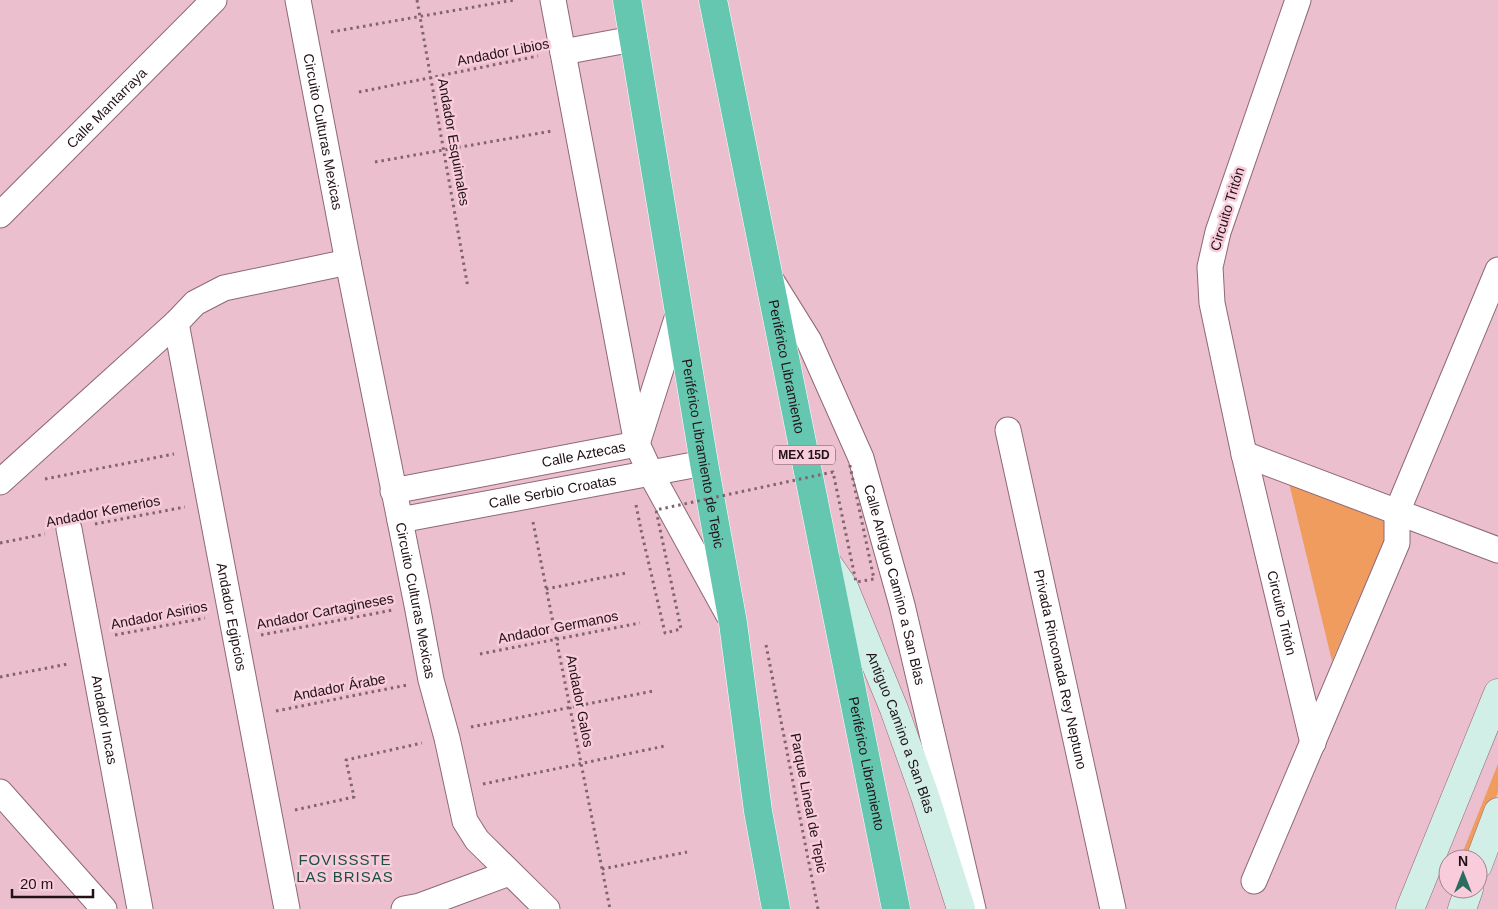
<svg xmlns="http://www.w3.org/2000/svg" width="1498" height="909" viewBox="0 0 1498 909" font-family="Arial,sans-serif">
<style>
.green{fill:#ef9c5e}
.lines{fill:none;stroke-linecap:round;stroke-linejoin:round}
.street-casing{stroke:#8f6876;stroke-width:27}
.secondary-casing{stroke:#8f6876;stroke-width:29}
.highway-casing{stroke:#fff;stroke-width:29}
.path{stroke:#81646f;stroke-width:3;stroke-dasharray:2.5 4;stroke-linecap:butt}
.street{stroke:#fff;stroke-width:25}
.secondary{stroke:#d1eee7;stroke-width:28}
.highway{stroke:#65c7b0;stroke-width:28}
.path-bridge{stroke:#81646f;stroke-width:3;stroke-dasharray:2.5 4;stroke-linecap:butt}
.labels{text-anchor:middle;stroke-width:5;stroke-linejoin:round;paint-order:stroke}
.shield{fill:#f8ccdb;stroke:#624a52;stroke-width:1}
.shield-label{font-size:12px;font-weight:bold;fill:#211218}
.street-label{font-size:14px;fill:#211218;stroke:#f8ccdb}
.neighbourhood-label{font-size:15px;letter-spacing:1px;fill:#1a5044;stroke:#f8ccdb}
</style>
<rect width="100%" height="100%" fill="#ebbfce"/>
<g class="green">
<path d="M 1289,483 L 1391,524 L 1332,661 Z"/>
<path d="M 1498,764 L 1498,792 L 1471,859 L 1460,859 Z"/>
</g>
<g class="lines">
<g class="street-casing">
<g id="street">
<path id="s1" d="M 298,0 L 348,262 L 417,605 L 431,680 L 447,738 L 465,821 L 477,840 L 547,909"/>
<path d="M 553,0 L 637,444 L 651,474 L 728,614"/>
<path id="s2" d="M 1298,0 L 1218,232 L 1210,267 L 1212,303 L 1244,454 L 1313,743"/>
<path d="M 563,52 L 633,39"/>
<path id="s3" d="M 0,215 L 214,0"/>
<path id="s4" d="M 771,280 L 809,341 L 861,458 L 902,605 L 973,909"/>
<path id="s5" d="M 176,323 L 287,909"/>
<path id="s6" d="M 1008,430 L 1113,909"/>
<path d="M 1244,454 L 1498,550"/>
<path d="M 0,482 L 176,323 L 195,303 L 224,288 L 348,262"/>
<path id="s7" d="M 393,491 L 637,444 L 679,312"/>
<path id="s8" d="M 400,520 L 704,463"/>
<path id="s9" d="M 69,529 L 140,909"/>
<path d="M 0,792 L 104,909"/>
<path d="M 1254,881 L 1397,543 L 1397,512 L 1498,270"/>
<path d="M 404,909 L 420,906 L 509,873"/>
</g>
</g>
<g class="secondary-casing">
<g id="secondary">
<path id="s10" d="M 828,564 L 844,587 L 894,709 L 925,796 L 961,909"/>
<path d="M 1478,865 L 1498,812"/>
<path d="M 1410,909 L 1498,693"/>
<path d="M 1462,909 L 1469,889"/>
</g>
</g>
<g class="highway-casing">
<g id="highway">
<path id="s11" d="M 627,0 L 704,463 L 733,623 L 758,811 L 776,909"/>
<path id="s12" d="M 713,0 L 896,909"/>
</g>
</g>
<g class="path">
<path d="M 417,0 L 468,288"/>
<path d="M 331,32 L 514,0"/>
<path d="M 359,92 L 538,56"/>
<path d="M 375,162 L 552,131"/>
<path d="M 45,479 L 174,454"/>
<path d="M 636,505 L 641,530"/>
<path d="M 533,522 L 610,909"/>
<path d="M 95,524 L 185,507"/>
<path d="M 0,543 L 45,534"/>
<path d="M 546,589 L 626,573"/>
<path d="M 115,635 L 205,618"/>
<path d="M 261,635 L 393,610"/>
<path d="M 766,645 L 818,909"/>
<path d="M 480,654 L 640,623"/>
<path d="M 0,677 L 68,664"/>
<path d="M 276,711 L 407,685"/>
<path d="M 471,727 L 653,691"/>
<path d="M 483,784 L 665,746"/>
<path d="M 295,810 L 354,797 L 346,760 L 422,743"/>
<path d="M 602,869 L 687,852"/>
</g>
<use href="#street" class="street"/>
<use href="#secondary" class="secondary"/>
<use href="#highway" class="highway"/>
<path class="path-bridge" d="M 641,530 L 665,633 L 681,629 L 656,510 L 833,472 L 856,582 L 874,579 L 849,461"/>
</g>
<g class="labels">
<rect class="shield" x="773" y="445.5" width="62" height="19" rx="4"/>
<g class="shield-label">
<text x="804" y="459">MEX 15D</text>
</g>
<g class="street-label">
<text transform="translate(503 52) rotate(-11)" y="5">Andador Libios</text>
<text dy="5" stroke="none"><textPath href="#s3" startOffset="151">Calle Mantarraya</textPath></text>
<text dy="5" stroke="none"><textPath href="#s1" startOffset="134">Circuito Culturas Mexicas</textPath></text>
<text transform="translate(454 142) rotate(80)" y="5">Andador Esquimales</text>
<text transform="translate(1227 209) rotate(-73)" y="5">Circuito Tritón</text>
<text dy="5" stroke="none"><textPath href="#s12" startOffset="374">Periférico Libramiento</textPath></text>
<text dy="5" stroke="none"><textPath href="#s7" startOffset="194">Calle Aztecas</textPath></text>
<text dy="5" stroke="none"><textPath href="#s11" startOffset="460">Periférico Libramiento de Tepic</textPath></text>
<text dy="5" stroke="none"><textPath href="#s8" startOffset="155">Calle Serbio Croatas</textPath></text>
<text transform="translate(103 511) rotate(-11)" y="5">Andador Kemerios</text>
<text dy="5" stroke="none"><textPath href="#s4" startOffset="331">Calle Antiguo Camino a San Blas</textPath></text>
<text dy="5" stroke="none"><textPath href="#s1" startOffset="612">Circuito Culturas Mexicas</textPath></text>
<text transform="translate(325 611) rotate(-11)" y="5">Andador Cartagineses</text>
<text dy="5" stroke="none"><textPath href="#s2" startOffset="635">Circuito Tritón</textPath></text>
<text transform="translate(159 615) rotate(-11)" y="5">Andador Asirios</text>
<text dy="5" stroke="none"><textPath href="#s5" startOffset="299">Andador Egipcios</textPath></text>
<text transform="translate(558 627) rotate(-11)" y="5">Andador Germanos</text>
<text dy="5" stroke="none"><textPath href="#s6" startOffset="245">Privada Rinconada Rey Neptuno</textPath></text>
<text transform="translate(339 687) rotate(-11)" y="5">Andador Árabe</text>
<text transform="translate(580 701) rotate(79)" y="5">Andador Galos</text>
<text dy="5" stroke="none"><textPath href="#s9" startOffset="194">Andador Incas</textPath></text>
<text dy="5" stroke="none"><textPath href="#s10" startOffset="184">Antiguo Camino a San Blas</textPath></text>
<text dy="5" stroke="none"><textPath href="#s12" startOffset="779">Periférico Libramiento</textPath></text>
<text transform="translate(809 803) rotate(79)" y="5">Parque Lineal de Tepic</text>
</g>
<g class="neighbourhood-label">
<text x="345" y="865">FOVISSSTE<tspan x="345" dy="17">LAS BRISAS</tspan></text>
</g>
</g>
<g transform="translate(1463 874)"><circle r="24" fill="#f8ccdb" stroke="#a2828d"/>
<path d="M0-4L9 19L0 12L-9 19Z" fill="#2a6d5e"/>
<text y="-8" font-size="14" font-weight="bold" text-anchor="middle" fill="#211218">N</text>
</g>
<path d="M12 889v8h81v-8" fill="none" stroke="#211218" stroke-width="2.5"/>
<text x="20" y="889" font-size="15" fill="#211218" stroke="#f8ccdb" stroke-width="4" paint-order="stroke">20 m</text>
</svg>
